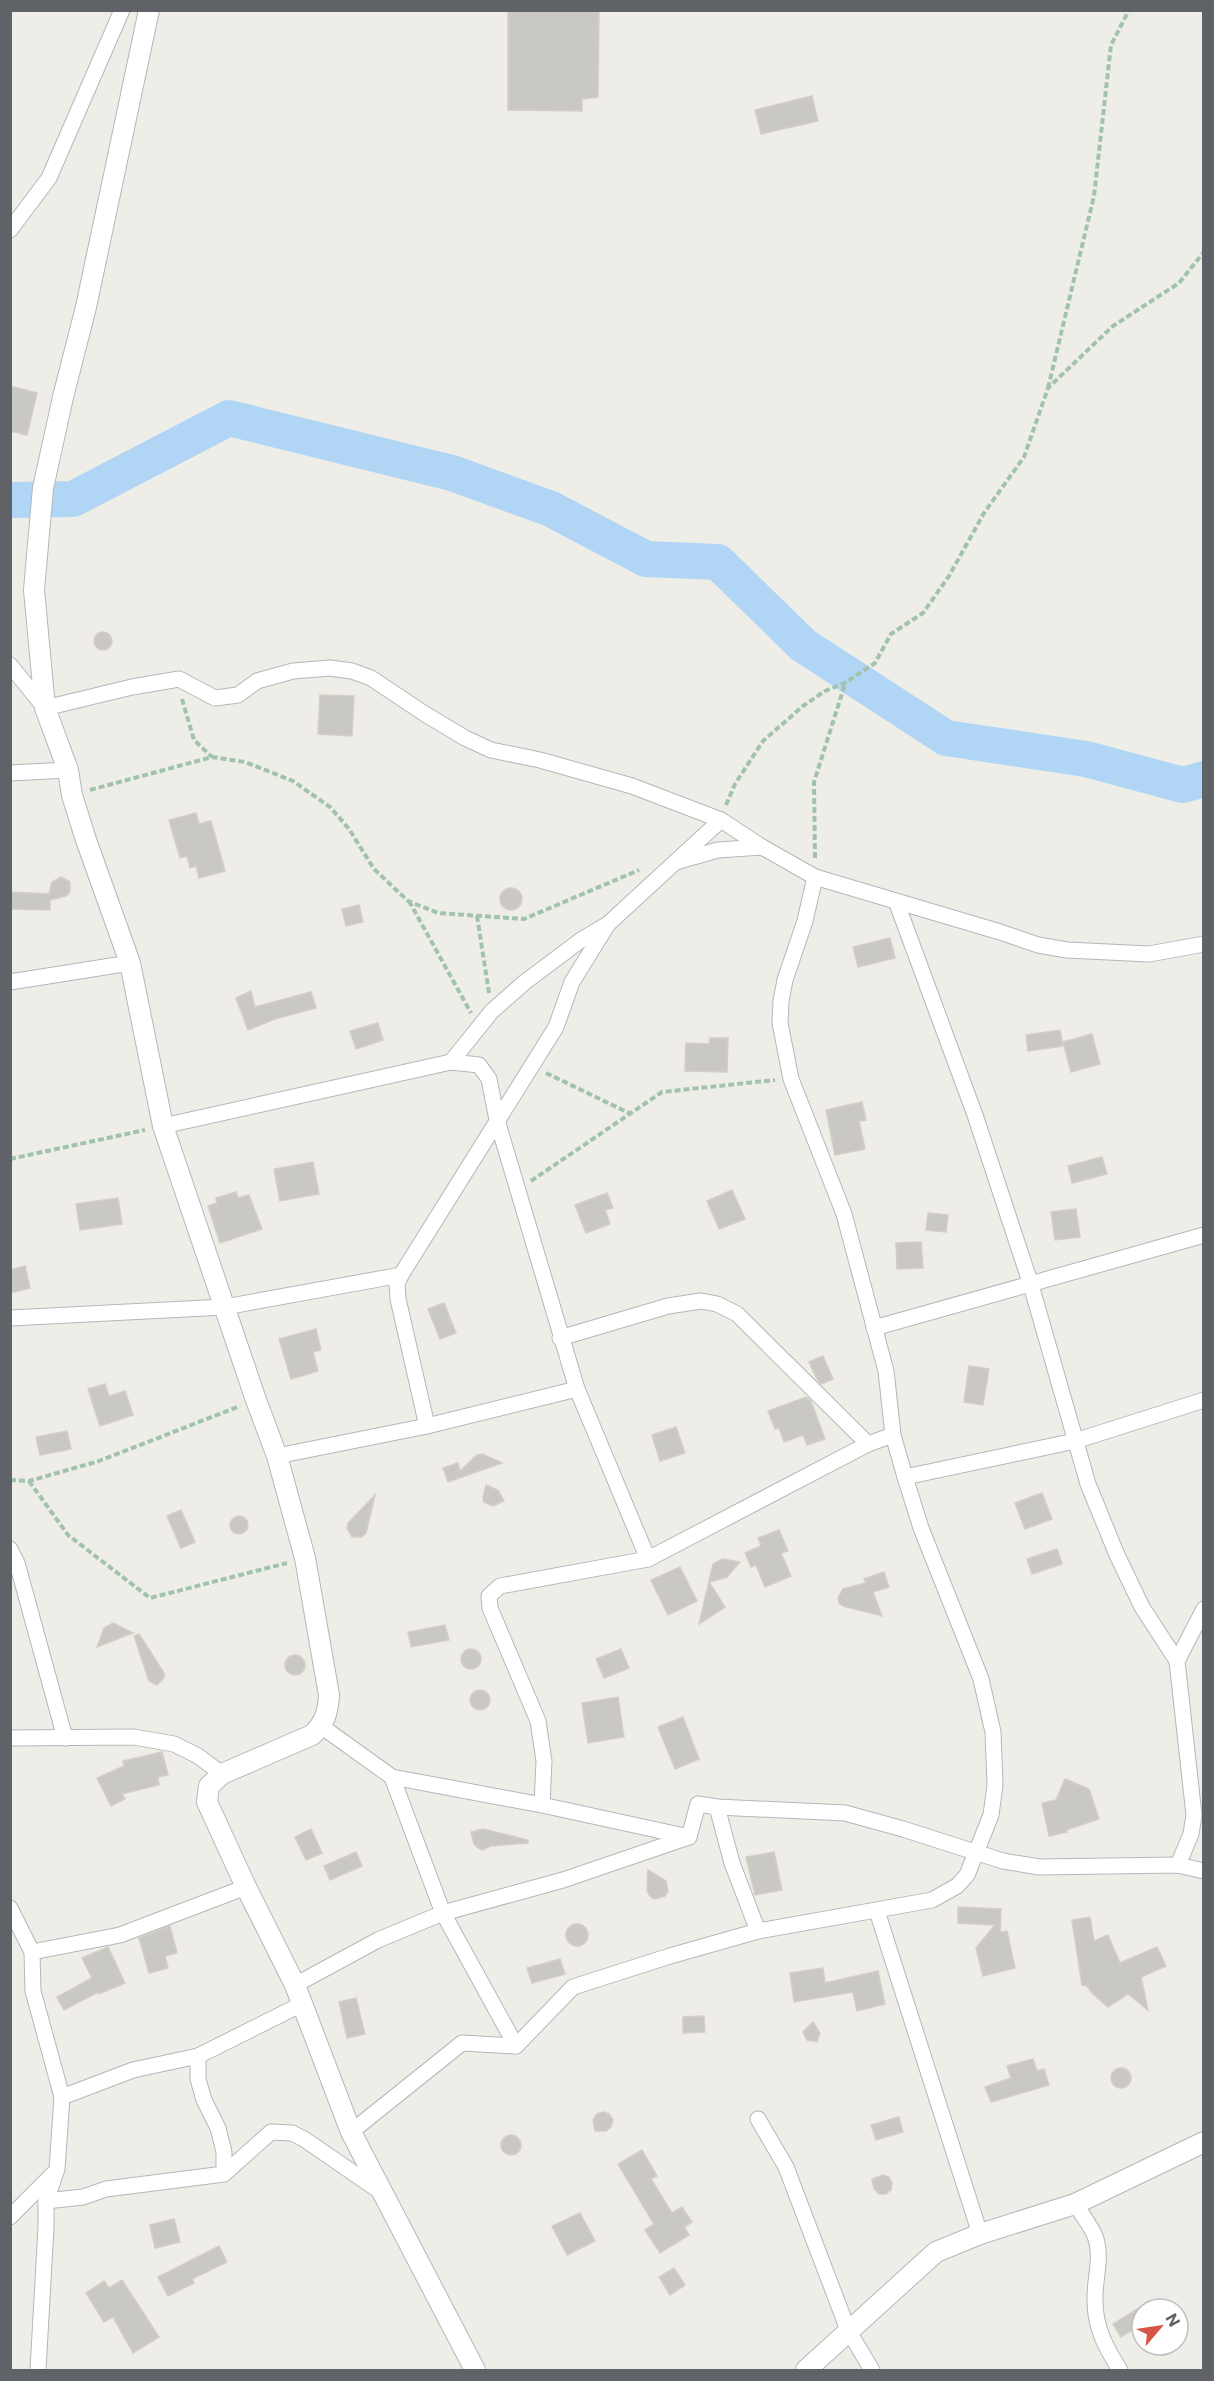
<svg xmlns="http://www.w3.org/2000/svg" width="1214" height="2381" viewBox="0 0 1214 2381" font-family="Commissioner,sans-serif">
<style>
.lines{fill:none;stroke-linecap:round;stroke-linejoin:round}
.river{stroke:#b1d6f5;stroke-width:36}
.building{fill:#cac8c4;stroke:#d3cfc6;stroke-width:1.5}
.minor-casing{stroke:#b4b7ba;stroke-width:17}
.tertiary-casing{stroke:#b4b7ba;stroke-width:22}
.path{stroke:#a1c3ac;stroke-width:4;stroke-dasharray:6 3;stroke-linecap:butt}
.minor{stroke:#fff;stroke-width:15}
.tertiary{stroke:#fff;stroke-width:20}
</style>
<rect width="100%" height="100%" fill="#efede7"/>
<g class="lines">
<path class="river" d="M 10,500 L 73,499 L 229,418 L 452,473 L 551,509 L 646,559 L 718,562 L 803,645 L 946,738 L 1086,759 L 1183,785 L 1204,779"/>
</g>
<g class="building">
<path d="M 508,10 L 599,10 L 598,97 L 582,99 L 582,111 L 508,110 Z"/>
<path d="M 812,96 L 818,121 L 761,134 L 755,110 Z"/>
<path d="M 10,386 L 37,393 L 27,435 L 10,431 Z"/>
<circle cx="103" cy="641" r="9"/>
<path d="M 320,695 L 354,696 L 352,736 L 318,734 Z"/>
<path d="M 196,813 L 199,824 L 211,821 L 225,871 L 199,878 L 196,866 L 190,868 L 187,856 L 180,858 L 169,820 Z"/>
<path d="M 61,877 L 70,882 L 70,892 L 66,896 L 50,900 L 50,910 L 11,909 L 11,892 L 49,894 L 52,882 Z"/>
<circle cx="511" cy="899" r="11"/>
<path d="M 359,905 L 363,922 L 346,926 L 342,909 Z"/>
<path d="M 890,938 L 895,958 L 858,967 L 853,947 Z"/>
<path d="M 251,991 L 255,1007 L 311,992 L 316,1008 L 275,1019 L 248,1030 L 236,998 Z"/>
<path d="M 378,1023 L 383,1040 L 356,1049 L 350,1031 Z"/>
<path d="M 1060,1030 L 1063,1046 L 1028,1051 L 1026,1035 Z"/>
<path d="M 1092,1034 L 1100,1064 L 1071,1072 L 1063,1042 Z"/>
<path d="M 710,1038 L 728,1038 L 727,1072 L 685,1071 L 686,1043 L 709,1044 Z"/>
<path d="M 862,1102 L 866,1120 L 859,1121 L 865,1149 L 835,1155 L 826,1110 Z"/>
<path d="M 1102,1157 L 1107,1174 L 1072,1183 L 1068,1166 Z"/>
<path d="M 313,1162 L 319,1194 L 280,1201 L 274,1169 Z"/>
<path d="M 732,1190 L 745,1219 L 719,1229 L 707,1201 Z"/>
<path d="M 236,1192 L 238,1198 L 249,1195 L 262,1229 L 220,1243 L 208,1206 L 217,1203 L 216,1198 Z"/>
<path d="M 607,1193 L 613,1208 L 605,1210 L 610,1224 L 586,1233 L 575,1205 Z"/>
<path d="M 118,1198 L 122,1224 L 80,1230 L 76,1204 Z"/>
<path d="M 1076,1209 L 1080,1237 L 1055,1240 L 1051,1212 Z"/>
<path d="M 928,1213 L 948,1215 L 946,1232 L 926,1230 Z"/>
<path d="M 921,1242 L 923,1268 L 897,1269 L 896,1243 Z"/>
<path d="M 25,1266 L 30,1288 L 10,1293 L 10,1270 Z"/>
<path d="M 444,1303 L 456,1333 L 440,1339 L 428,1309 Z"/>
<path d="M 316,1329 L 321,1350 L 313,1352 L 318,1371 L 291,1379 L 279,1339 Z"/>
<path d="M 823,1356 L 833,1379 L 821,1384 L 817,1379 L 809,1362 Z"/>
<path d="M 969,1366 L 989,1369 L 983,1405 L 964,1402 Z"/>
<path d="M 105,1384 L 109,1396 L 125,1391 L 133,1415 L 100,1426 L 88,1389 Z"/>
<path d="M 806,1397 L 811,1401 L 825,1439 L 807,1445 L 803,1435 L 784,1442 L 779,1428 L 775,1429 L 768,1411 Z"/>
<path d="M 676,1427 L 685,1453 L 660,1461 L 652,1435 Z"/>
<path d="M 67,1431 L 71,1449 L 40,1455 L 36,1437 Z"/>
<path d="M 482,1454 L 502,1463 L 448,1482 L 443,1468 L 458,1463 L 460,1471 L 477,1455 Z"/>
<path d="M 486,1485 L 498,1490 L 504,1501 L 493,1506 L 484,1502 L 483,1498 Z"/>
<path d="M 1042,1493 L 1052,1519 L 1025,1529 L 1015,1503 Z"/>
<path d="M 375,1495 L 366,1533 L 362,1537 L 352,1537 L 347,1528 L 348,1523 Z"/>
<path d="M 181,1510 L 195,1542 L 181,1548 L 167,1516 Z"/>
<circle cx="239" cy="1525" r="9"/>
<path d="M 779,1530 L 788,1551 L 781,1553 L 791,1576 L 765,1587 L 756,1565 L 751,1567 L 745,1553 L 761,1546 L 758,1538 Z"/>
<path d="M 1057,1549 L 1062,1564 L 1032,1574 L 1027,1559 Z"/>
<path d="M 722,1559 L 740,1562 L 727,1577 L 709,1582 L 725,1607 L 699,1624 L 713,1564 Z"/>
<path d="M 680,1567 L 697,1601 L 668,1615 L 651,1580 Z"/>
<path d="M 884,1572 L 889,1587 L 873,1592 L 882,1616 L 843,1606 L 839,1603 L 838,1598 L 843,1589 L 866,1583 L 864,1579 Z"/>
<path d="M 113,1623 L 133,1633 L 97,1647 L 104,1628 Z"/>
<path d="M 445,1625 L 449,1640 L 411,1647 L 408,1632 Z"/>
<path d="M 139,1634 L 164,1673 L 164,1678 L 157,1685 L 149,1681 L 134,1636 Z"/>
<circle cx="471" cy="1659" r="10"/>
<path d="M 621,1649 L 629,1668 L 604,1678 L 596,1659 Z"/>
<circle cx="295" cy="1665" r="10"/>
<circle cx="480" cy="1700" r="10"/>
<path d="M 618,1697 L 624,1737 L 588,1743 L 582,1703 Z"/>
<path d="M 683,1717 L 699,1759 L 675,1769 L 658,1727 Z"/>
<path d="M 162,1752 L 168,1775 L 158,1777 L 159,1785 L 122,1794 L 125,1799 L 111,1806 L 97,1778 L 124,1766 L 123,1761 Z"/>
<path d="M 1065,1779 L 1089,1789 L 1099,1819 L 1066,1830 L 1067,1832 L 1049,1836 L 1042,1803 L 1056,1800 Z"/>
<path d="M 311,1829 L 322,1853 L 306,1860 L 295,1837 Z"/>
<path d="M 483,1829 L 528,1840 L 528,1843 L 490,1846 L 483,1850 L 478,1848 L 474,1844 L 471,1832 Z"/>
<path d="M 356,1852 L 362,1866 L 330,1880 L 324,1866 Z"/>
<path d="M 774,1852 L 782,1890 L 755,1895 L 746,1857 Z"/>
<path d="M 648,1870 L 666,1881 L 668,1891 L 665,1896 L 654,1899 L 650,1896 L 647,1891 Z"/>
<path d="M 958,1907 L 1001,1909 L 1000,1932 L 1007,1931 L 1015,1968 L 983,1976 L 976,1948 L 995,1925 L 958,1923 Z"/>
<path d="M 1090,1917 L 1094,1941 L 1108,1935 L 1120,1963 L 1157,1947 L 1166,1966 L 1141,1977 L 1148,2010 L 1128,1994 L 1108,2007 L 1092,1993 L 1087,1986 L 1082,1985 L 1072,1920 Z"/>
<circle cx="577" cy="1935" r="11"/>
<path d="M 170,1926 L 177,1953 L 165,1956 L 168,1968 L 149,1973 L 139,1938 Z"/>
<path d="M 108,1947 L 125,1983 L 99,1994 L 98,1992 L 64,2010 L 57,1997 L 92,1978 L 82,1958 Z"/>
<path d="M 560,1959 L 565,1974 L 532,1983 L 527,1968 Z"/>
<path d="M 823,1968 L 825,1983 L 878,1971 L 885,2004 L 857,2011 L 853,1992 L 794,2002 L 790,1973 Z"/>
<path d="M 356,1998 L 365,2034 L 347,2038 L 339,2002 Z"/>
<path d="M 704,2016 L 705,2032 L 683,2033 L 683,2017 Z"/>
<path d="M 813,2022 L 820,2033 L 817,2042 L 807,2040 L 803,2032 Z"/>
<path d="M 1033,2059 L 1037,2071 L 1044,2069 L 1049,2085 L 991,2102 L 985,2087 L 1011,2078 L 1007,2066 Z"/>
<circle cx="1121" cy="2078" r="10"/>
<path d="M 603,2112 L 609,2114 L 613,2120 L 611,2127 L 606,2131 L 595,2131 L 593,2120 L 597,2114 Z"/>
<path d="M 899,2117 L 903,2132 L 876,2140 L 871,2125 Z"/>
<circle cx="511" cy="2145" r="10"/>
<path d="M 642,2150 L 657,2176 L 651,2179 L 672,2213 L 682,2207 L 692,2222 L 684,2227 L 689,2235 L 660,2253 L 645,2230 L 654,2224 L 618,2164 Z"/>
<path d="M 883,2175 L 889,2177 L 892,2183 L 891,2190 L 886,2194 L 879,2194 L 874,2189 L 872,2179 Z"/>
<path d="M 580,2213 L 595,2241 L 567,2255 L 552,2226 Z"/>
<path d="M 174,2219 L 180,2242 L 155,2248 L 150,2225 Z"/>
<path d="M 219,2246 L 227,2262 L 192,2279 L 194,2283 L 168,2296 L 158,2277 Z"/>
<path d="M 674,2268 L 685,2285 L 670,2295 L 659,2277 Z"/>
<path d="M 122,2280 L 159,2337 L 133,2353 L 113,2317 L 104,2322 L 86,2293 L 104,2281 L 109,2288 Z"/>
<path d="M 1142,2306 L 1142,2324 L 1121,2337 L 1113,2324 Z"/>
</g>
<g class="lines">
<g class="minor-casing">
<g id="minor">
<path d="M 10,230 L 49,178 L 122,10"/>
<path d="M 10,665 L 45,708 L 132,687 L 179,679 L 215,698 L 238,695 L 257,681 L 293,671 L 330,668 L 352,671 L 371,678 L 425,714 L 465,738 L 491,750 L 540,760 L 632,786 L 721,820 L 762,847 L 815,877 L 1000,932 L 1038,945 L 1067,950 L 1149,954 L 1204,944"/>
<path d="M 10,773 L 68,770"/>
<path d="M 679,861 L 718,850 L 762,847"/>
<path d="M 896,901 L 975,1115 L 1031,1285 L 1088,1484 L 1117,1555 L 1142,1607 L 1177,1661"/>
<path d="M 10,982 L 130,963"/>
<path d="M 451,1062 L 479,1065 L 489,1079 L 497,1120 L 577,1389 L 648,1559"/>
<path d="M 163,1126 L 451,1062 L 492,1011 L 525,982 L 581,940 L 608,924 L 721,820"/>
<path d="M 401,1275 L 397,1284 L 398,1299 L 427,1426"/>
<path d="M 10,1318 L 225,1307 L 401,1275 L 556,1027 L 572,982 L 608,924"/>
<path d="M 874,1328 L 1204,1235"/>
<path d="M 560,1338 L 668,1306 L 701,1301 L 717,1304 L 737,1314 L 868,1444"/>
<path d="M 277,1456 L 427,1426 L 577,1389"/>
<path d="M 905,1477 L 1075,1441 L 1204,1400"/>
<path d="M 10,1549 L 17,1563 L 65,1738"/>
<path d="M 321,1726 L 392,1777 L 542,1805 L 689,1837 L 698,1804 L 717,1807 L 845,1813 L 903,1829 L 1003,1861 L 1039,1867 L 1178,1865 L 1204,1871"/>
<path d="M 10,1738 L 134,1737 L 174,1744 L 198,1756 L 222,1774"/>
<path d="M 392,1777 L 443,1913 L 516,2046"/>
<path d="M 542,1805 L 544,1761 L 538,1721 L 490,1608 L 489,1596 L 500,1586 L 648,1559 L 868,1444 L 893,1435"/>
<path d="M 717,1807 L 732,1863 L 758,1931"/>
<path d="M 1178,1865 L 1191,1834 L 1194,1815 L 1177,1661 L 1204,1609"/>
<path d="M 10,1908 L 32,1952 L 33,1991 L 62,2097 L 57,2169 L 46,2201 L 46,2227 L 38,2370"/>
<path d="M 877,1911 L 980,2234"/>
<path d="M 32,1952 L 120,1935 L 246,1887"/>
<path d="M 295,1985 L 378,1940 L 443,1913 L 563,1880 L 689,1837"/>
<path d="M 198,2056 L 198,2079 L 204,2100 L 218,2128 L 224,2152 L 224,2174"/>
<path d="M 62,2097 L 133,2070 L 198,2056 L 302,2004"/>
<path d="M 758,2119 L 786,2167 L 848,2330 L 872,2370"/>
<path d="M 351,2132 L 462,2043 L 516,2046 L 573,1987 L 670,1956 L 758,1931 L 932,1900 L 957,1886 L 967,1875 L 991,1815 L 995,1785 L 993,1732 L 981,1679 L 921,1528 L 905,1477 L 893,1435 L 886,1371 L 844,1214 L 791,1079 L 780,1023 L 781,1001 L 785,980 L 805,921 L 815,877"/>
<path d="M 46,2201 L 83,2197 L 106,2189 L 224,2174 L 271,2132 L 292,2133 L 304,2139 L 381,2192"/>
<path d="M 1075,2204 C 1082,2214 1090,2225 1095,2236 C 1103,2258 1094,2279 1095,2301 C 1095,2328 1106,2348 1120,2370"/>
<path d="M 10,2217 L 53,2174"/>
</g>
</g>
<g class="tertiary-casing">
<g id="tertiary">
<path d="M 149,10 L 86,307 L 63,397 L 43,488 L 34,590 L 45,708 L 68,770 L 72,795 L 85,837 L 130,963 L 163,1126 L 256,1400 L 277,1456 L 305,1558 L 329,1695 C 328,1712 325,1723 312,1735 L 222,1774 L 209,1786 L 207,1802 L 246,1887 L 295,1985 L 351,2132 L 475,2370"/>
<path d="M 806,2370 L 936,2252 L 980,2234 L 1075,2204 L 1204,2142"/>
</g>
</g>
<g class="path">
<path d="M 1048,388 L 1094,196 L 1111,45 L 1129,10"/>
<path d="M 182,699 L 194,740 L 212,757"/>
<path d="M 90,790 L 212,757 L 245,762 L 293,781 L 330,807 L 349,829 L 374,869 L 408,901 L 438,913 L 524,919 L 639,870"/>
<path d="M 726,805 L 735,784 L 763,741 L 803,706 L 825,691 L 845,683 L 875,663 L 891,634 L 923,613 L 949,576 L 984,513 L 1024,457 L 1048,388 L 1113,326 L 1179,283 L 1204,252"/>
<path d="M 815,858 L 814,782 L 845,684"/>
<path d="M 409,901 L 471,1013"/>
<path d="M 477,916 L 489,993"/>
<path d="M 546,1073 L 629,1113"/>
<path d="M 10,1159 L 145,1130"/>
<path d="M 531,1181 L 662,1092 L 775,1080"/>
<path d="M 10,1480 L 29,1481 L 99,1461 L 240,1406"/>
<path d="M 29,1481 L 68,1535 L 150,1598 L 287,1563"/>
</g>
<use href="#minor" class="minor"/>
<use href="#tertiary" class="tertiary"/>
</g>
<rect width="1214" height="2381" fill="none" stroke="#5f6266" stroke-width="24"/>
<g transform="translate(1160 2327) rotate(61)"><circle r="28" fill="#ffffff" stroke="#bfc0c2" stroke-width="1.5"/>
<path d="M0-4.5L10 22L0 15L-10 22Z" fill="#d55547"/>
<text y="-9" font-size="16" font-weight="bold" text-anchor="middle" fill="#5f6266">N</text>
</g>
</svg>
